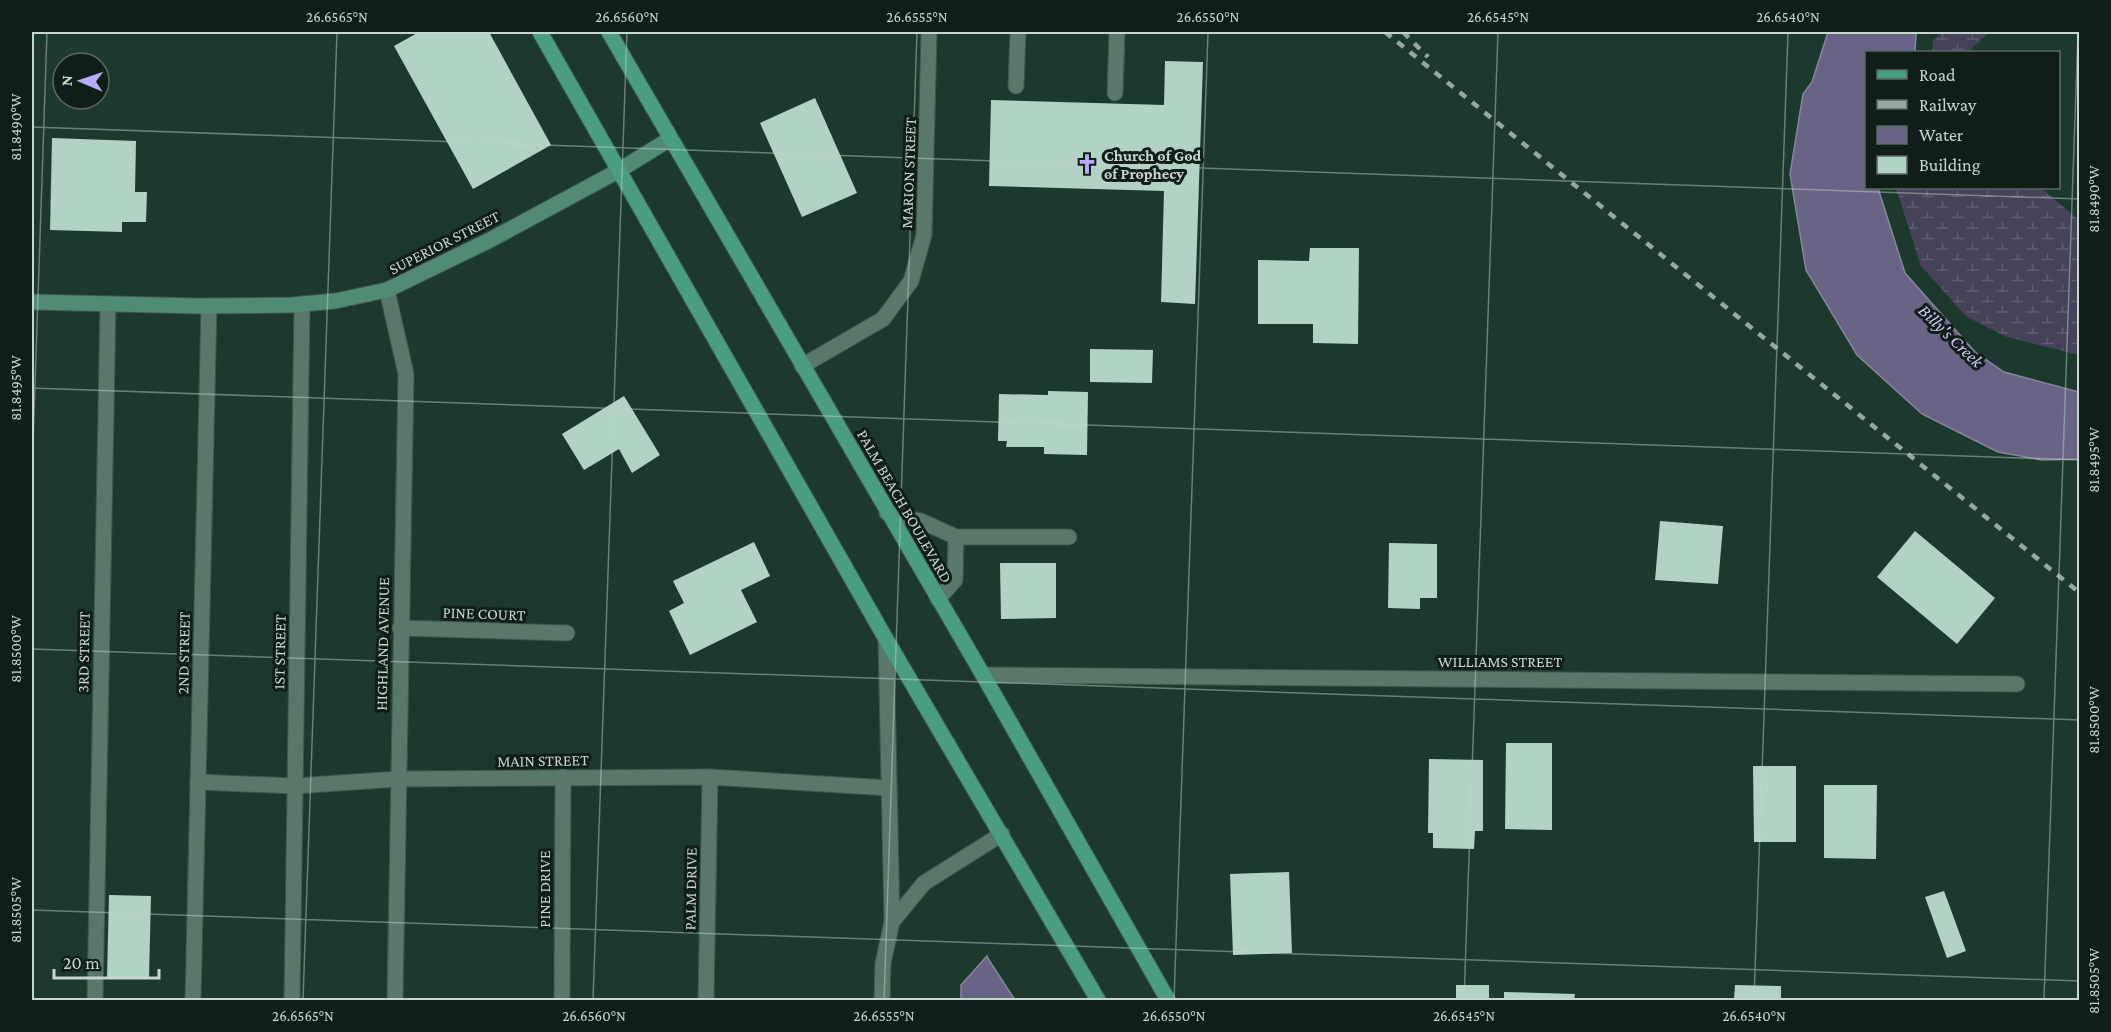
<svg xmlns="http://www.w3.org/2000/svg" width="2111" height="1032" viewBox="0 0 2111 1032" font-family="'Crimson Pro',serif">
<style>
.wetland{fill:url(#wetland-marsh)}
.water{fill:#696485;stroke:#85869b;stroke-width:1.5}
.building{fill:#b2d2c3}
.lines{fill:none;stroke-linecap:round;stroke-linejoin:round}
.lane-casing{stroke:#3e574e;stroke-width:17}
.street-casing{stroke:#3e574e;stroke-width:17}
.secondary-casing{stroke:#3e574e;stroke-width:17}
.primary-casing{stroke:#3e574e;stroke-width:17}
.lane{stroke:#5a786a;stroke-width:15}
.street{stroke:#5a786a;stroke-width:15}
.secondary{stroke:#518b74;stroke-width:15}
.primary{stroke:#489e7e;stroke-width:15}
.rail{stroke:#96a9a1;stroke-width:4.5;stroke-dasharray:8 8;stroke-linecap:butt}
.ticks{fill:none;stroke:#c6d6cf;stroke-width:1.5;stroke-opacity:0.45}
.labels{text-anchor:middle;stroke-width:6;stroke-linejoin:round;paint-order:stroke}
.poi-label{font-size:16px;font-weight:bold;fill:#c6d6cf;stroke:#111e18;text-anchor:start}
.street-label{font-size:16px;fill:#c6d6cf;stroke:#111e18}
.water-label{font-size:18px;font-style:italic;fill:#cfc8f8;stroke:#111e18}
.neatline{fill:none;stroke:#c6d6cf;stroke-width:2}
.ticks-label{font-size:15px;text-anchor:middle;fill:#c6d6cf}
</style>
<defs>
<pattern id="wetland-marsh" width="20" height="14" patternUnits="userSpaceOnUse" patternTransform="scale(1.5)"><rect width="20" height="14" fill="#464259"/><path d="M1 5h8M5 5V1M11 12h8M15 12V8" fill="none" stroke="#5f5d70"/></pattern>
</defs>
<rect width="100%" height="100%" fill="#1d392e"/>
<g class="wetland">
<path d="M 1943,32 L 1990,32 L 1972,48 L 1972,52 L 1932,52 L 1933,40 Z"/>
<path d="M 1896,188 L 2041,188 L 2080,221 L 2079,355 L 2007,337 L 1967,317 L 1921,266 Z"/>
</g>
<g class="water">
<path d="M 1828,32 L 1919,32 L 1916,34 L 1915,52 L 1866,52 L 1866,188 L 1878,188 L 1905,273 L 1975,352 L 2004,372 L 2079,392 L 2079,459 L 2042,460 L 1998,452 L 1922,414 L 1857,355 L 1806,270 L 1790,174 L 1803,94 L 1812,82 Z"/>
<path d="M 987,956 L 987,957 L 1015,1000 L 961,1000 L 961,985 Z"/>
</g>
<g class="building">
<path d="M 419,32 L 489,32 L 551,145 L 473,189 L 394,46 Z"/>
<path d="M 1165,61 L 1203,62 L 1195,304 L 1161,302 L 1164,191 L 989,186 L 991,100 L 1164,105 Z"/>
<path d="M 815,98 L 857,193 L 802,217 L 760,123 Z"/>
<path d="M 52,138 L 136,141 L 135,192 L 147,192 L 146,222 L 122,222 L 122,232 L 50,230 Z"/>
<path d="M 1310,248 L 1359,248 L 1358,344 L 1313,343 L 1313,324 L 1258,324 L 1258,260 L 1309,261 Z"/>
<path d="M 1090,349 L 1153,350 L 1152,383 L 1090,382 Z"/>
<path d="M 1048,391 L 1088,392 L 1087,455 L 1044,454 L 1044,447 L 1006,447 L 1007,441 L 998,441 L 999,394 L 1048,395 Z"/>
<path d="M 624,396 L 660,455 L 632,473 L 619,449 L 584,470 L 562,434 Z"/>
<path d="M 1660,521 L 1723,526 L 1718,584 L 1655,580 Z"/>
<path d="M 1915,531 L 1995,598 L 1957,644 L 1877,577 Z"/>
<path d="M 754,542 L 770,576 L 741,590 L 757,622 L 690,655 L 669,611 L 684,603 L 673,581 Z"/>
<path d="M 1389,543 L 1437,544 L 1437,598 L 1420,598 L 1420,609 L 1388,608 Z"/>
<path d="M 1000,563 L 1056,563 L 1056,618 L 1001,619 Z"/>
<path d="M 1506,743 L 1552,743 L 1552,830 L 1505,829 Z"/>
<path d="M 1429,759 L 1483,760 L 1483,831 L 1475,831 L 1474,849 L 1433,848 L 1433,833 L 1428,833 Z"/>
<path d="M 1753,766 L 1796,766 L 1796,842 L 1754,842 Z"/>
<path d="M 1824,785 L 1877,785 L 1876,859 L 1824,858 Z"/>
<path d="M 1289,872 L 1292,953 L 1233,955 L 1230,874 Z"/>
<path d="M 1944,891 L 1966,951 L 1947,958 L 1925,897 Z"/>
<path d="M 109,895 L 151,896 L 149,978 L 107,977 Z"/>
<rect x="1456" y="985" width="33" height="15"/>
<path d="M 1735,985 L 1781,986 L 1781,1000 L 1734,1000 Z"/>
<path d="M 1504,992 L 1575,994 L 1574,1000 L 1504,1000 Z"/>
</g>
<g class="lines">
<g class="lane-casing">
<g id="lane">
<path d="M 1016,86 L 1018,32"/>
<path d="M 1115,93 L 1117,32"/>
<path d="M 387,290 L 406,374 L 395,1000"/>
<path d="M 887,513 L 921,521 L 956,537 L 955,580 L 938,599"/>
<path d="M 956,537 L 1069,537"/>
<path d="M 400,628 L 567,633"/>
<path d="M 886,639 L 892,922"/>
<path d="M 198,782 L 295,786 L 398,779 L 710,777 L 889,788"/>
<path d="M 95,1000 L 108,304"/>
<path d="M 193,1000 L 209,306"/>
<path d="M 292,1000 L 302,304"/>
<path d="M 562,1000 L 563,777"/>
<path d="M 706,1000 L 710,777"/>
</g>
</g>
<g class="street-casing">
<g id="street">
<path d="M 802,366 L 883,319 L 911,281 L 924,235 L 929,32"/>
<path d="M 983,675 L 2017,684"/>
<path d="M 882,1000 L 883,963 L 892,922 L 924,883 L 1002,834"/>
</g>
</g>
<g class="secondary-casing">
<path id="secondary" d="M 32,302 L 199,306 L 292,305 L 335,301 L 387,290 L 490,240 L 618,171 L 670,139"/>
</g>
<g class="primary-casing">
<g id="primary">
<path d="M 540,32 L 886,639 L 1098,1000"/>
<path d="M 609,32 L 983,675 L 1168,1000"/>
</g>
</g>
<use href="#lane" class="lane"/>
<use href="#street" class="street"/>
<use href="#secondary" class="secondary"/>
<use href="#primary" class="primary"/>
<g class="rail">
<path d="M 1385,32 L 2080,593"/>
<path d="M 1403,32 L 1428,57"/>
</g>
</g>
<path class="ticks" d="M 32,127 L 2080,199M 32,388 L 2080,460M 32,473 L 47,32M 32,649 L 2080,720M 32,910 L 2080,981M 303,1000 L 337,32M 593,1000 L 627,32M 884,1000 L 917,32M 1174,1000 L 1208,32M 1464,1000 L 1498,32M 1754,1000 L 1788,32M 2044,1000 L 2078,32"/>
<defs>
<g id="church-bare" transform="scale(1.62)"><path d="M-1.2-6h2.4v3.5h3.3v2.4h-3.3V6h-2.4V-.1h-3.3v-2.4h3.3Z" fill="#b8abf7" stroke="#111e18" stroke-width="2.5" paint-order="stroke"/></g>
</defs>
<g fill-rule="evenodd">
<use href="#church-bare" x="1087" y="164"/>
</g>
<g class="labels">
<g class="poi-label">
<text x="1104" y="161">Church of God<tspan x="1104" dy="18">of Prophecy</tspan></text>
</g>
<g class="street-label">
<text transform="translate(908 173) rotate(-88)" y="6">MARION STREET</text>
<text transform="translate(444 242) rotate(-27)" y="6">SUPERIOR STREET</text>
<text transform="translate(905 506) rotate(60)" y="6">PALM BEACH BOULEVARD</text>
<text transform="translate(484 613) rotate(2)" y="6">PINE COURT</text>
<text transform="translate(382 644) rotate(-89)" y="6">HIGHLAND AVENUE</text>
<text transform="translate(83 652) rotate(-89)" y="6">3RD STREET</text>
<text transform="translate(279 652) rotate(-89)" y="6">1ST STREET</text>
<text transform="translate(183 653) rotate(-89)" y="6">2ND STREET</text>
<text x="1500" y="667">WILLIAMS STREET</text>
<text transform="translate(543 760) rotate(-1)" y="6">MAIN STREET</text>
<text transform="translate(544 889) rotate(-90)" y="6">PINE DRIVE</text>
<text transform="translate(690 889) rotate(-89)" y="6">PALM DRIVE</text>
</g>
<g class="water-label">
<text transform="translate(1951 336) rotate(44)" y="6">Billy's Creek</text>
</g>
</g>
<rect width="2111" height="1032" fill="none" stroke="#111e18" stroke-width="66"/>
<rect x="1865" y="51" width="195" height="138" fill="#111e18" stroke="#596861" stroke-width="1.5"/>
<rect x="1877" y="70" width="30" height="9" fill="#489e7e" stroke="#596861" stroke-width="1.5"/>
<text x="1919" y="81" font-size="18" fill="#c6d6cf">Road</text>
<rect x="1877" y="100" width="30" height="9" fill="#96a9a1" stroke="#596861" stroke-width="1.5"/>
<text x="1919" y="111" font-size="18" fill="#c6d6cf">Railway</text>
<rect x="1877" y="126" width="30" height="18" fill="#696485" stroke="#596861" stroke-width="1.5"/>
<text x="1919" y="141" font-size="18" fill="#c6d6cf">Water</text>
<rect x="1877" y="156" width="30" height="18" fill="#b2d2c3" stroke="#596861" stroke-width="1.5"/>
<text x="1919" y="171" font-size="18" fill="#c6d6cf">Building</text>
<g transform="translate(81 81) rotate(272)"><circle r="28" fill="#111e18" stroke="#596861" stroke-width="1.5"/>
<path d="M0-4.5L10 22L0 15L-10 22Z" fill="#b8abf7"/>
<text y="-9" font-size="16" font-weight="bold" text-anchor="middle" fill="#c6d6cf">N</text>
</g>
<path d="M54 969v9h105v-9" fill="none" stroke="#c6d6cf" stroke-width="3"/>
<text x="63" y="969" font-size="18" fill="#c6d6cf" stroke="#111e18" stroke-width="4.5" paint-order="stroke">20 m</text>
<rect x="33" y="33" width="2045" height="966" class="neatline"/>
<g class="ticks-label">
<text x="337" y="22">26.6565°N</text>
<text x="627" y="22">26.6560°N</text>
<text x="917" y="22">26.6555°N</text>
<text x="1208" y="22">26.6550°N</text>
<text x="1498" y="22">26.6545°N</text>
<text x="1788" y="22">26.6540°N</text>
<text transform="translate(16 127) rotate(-90)" y="5">81.8490°W</text>
<text transform="translate(2094 199) rotate(-90)" y="5">81.8490°W</text>
<text transform="translate(16 388) rotate(-90)" y="5">81.8495°W</text>
<text transform="translate(2094 460) rotate(-90)" y="5">81.8495°W</text>
<text transform="translate(16 649) rotate(-90)" y="5">81.8500°W</text>
<text transform="translate(2094 720) rotate(-90)" y="5">81.8500°W</text>
<text transform="translate(16 910) rotate(-90)" y="5">81.8505°W</text>
<text transform="translate(2094 981) rotate(-90)" y="5">81.8505°W</text>
<text x="303" y="1021">26.6565°N</text>
<text x="594" y="1021">26.6560°N</text>
<text x="884" y="1021">26.6555°N</text>
<text x="1174" y="1021">26.6550°N</text>
<text x="1464" y="1021">26.6545°N</text>
<text x="1754" y="1021">26.6540°N</text>
</g>
</svg>
